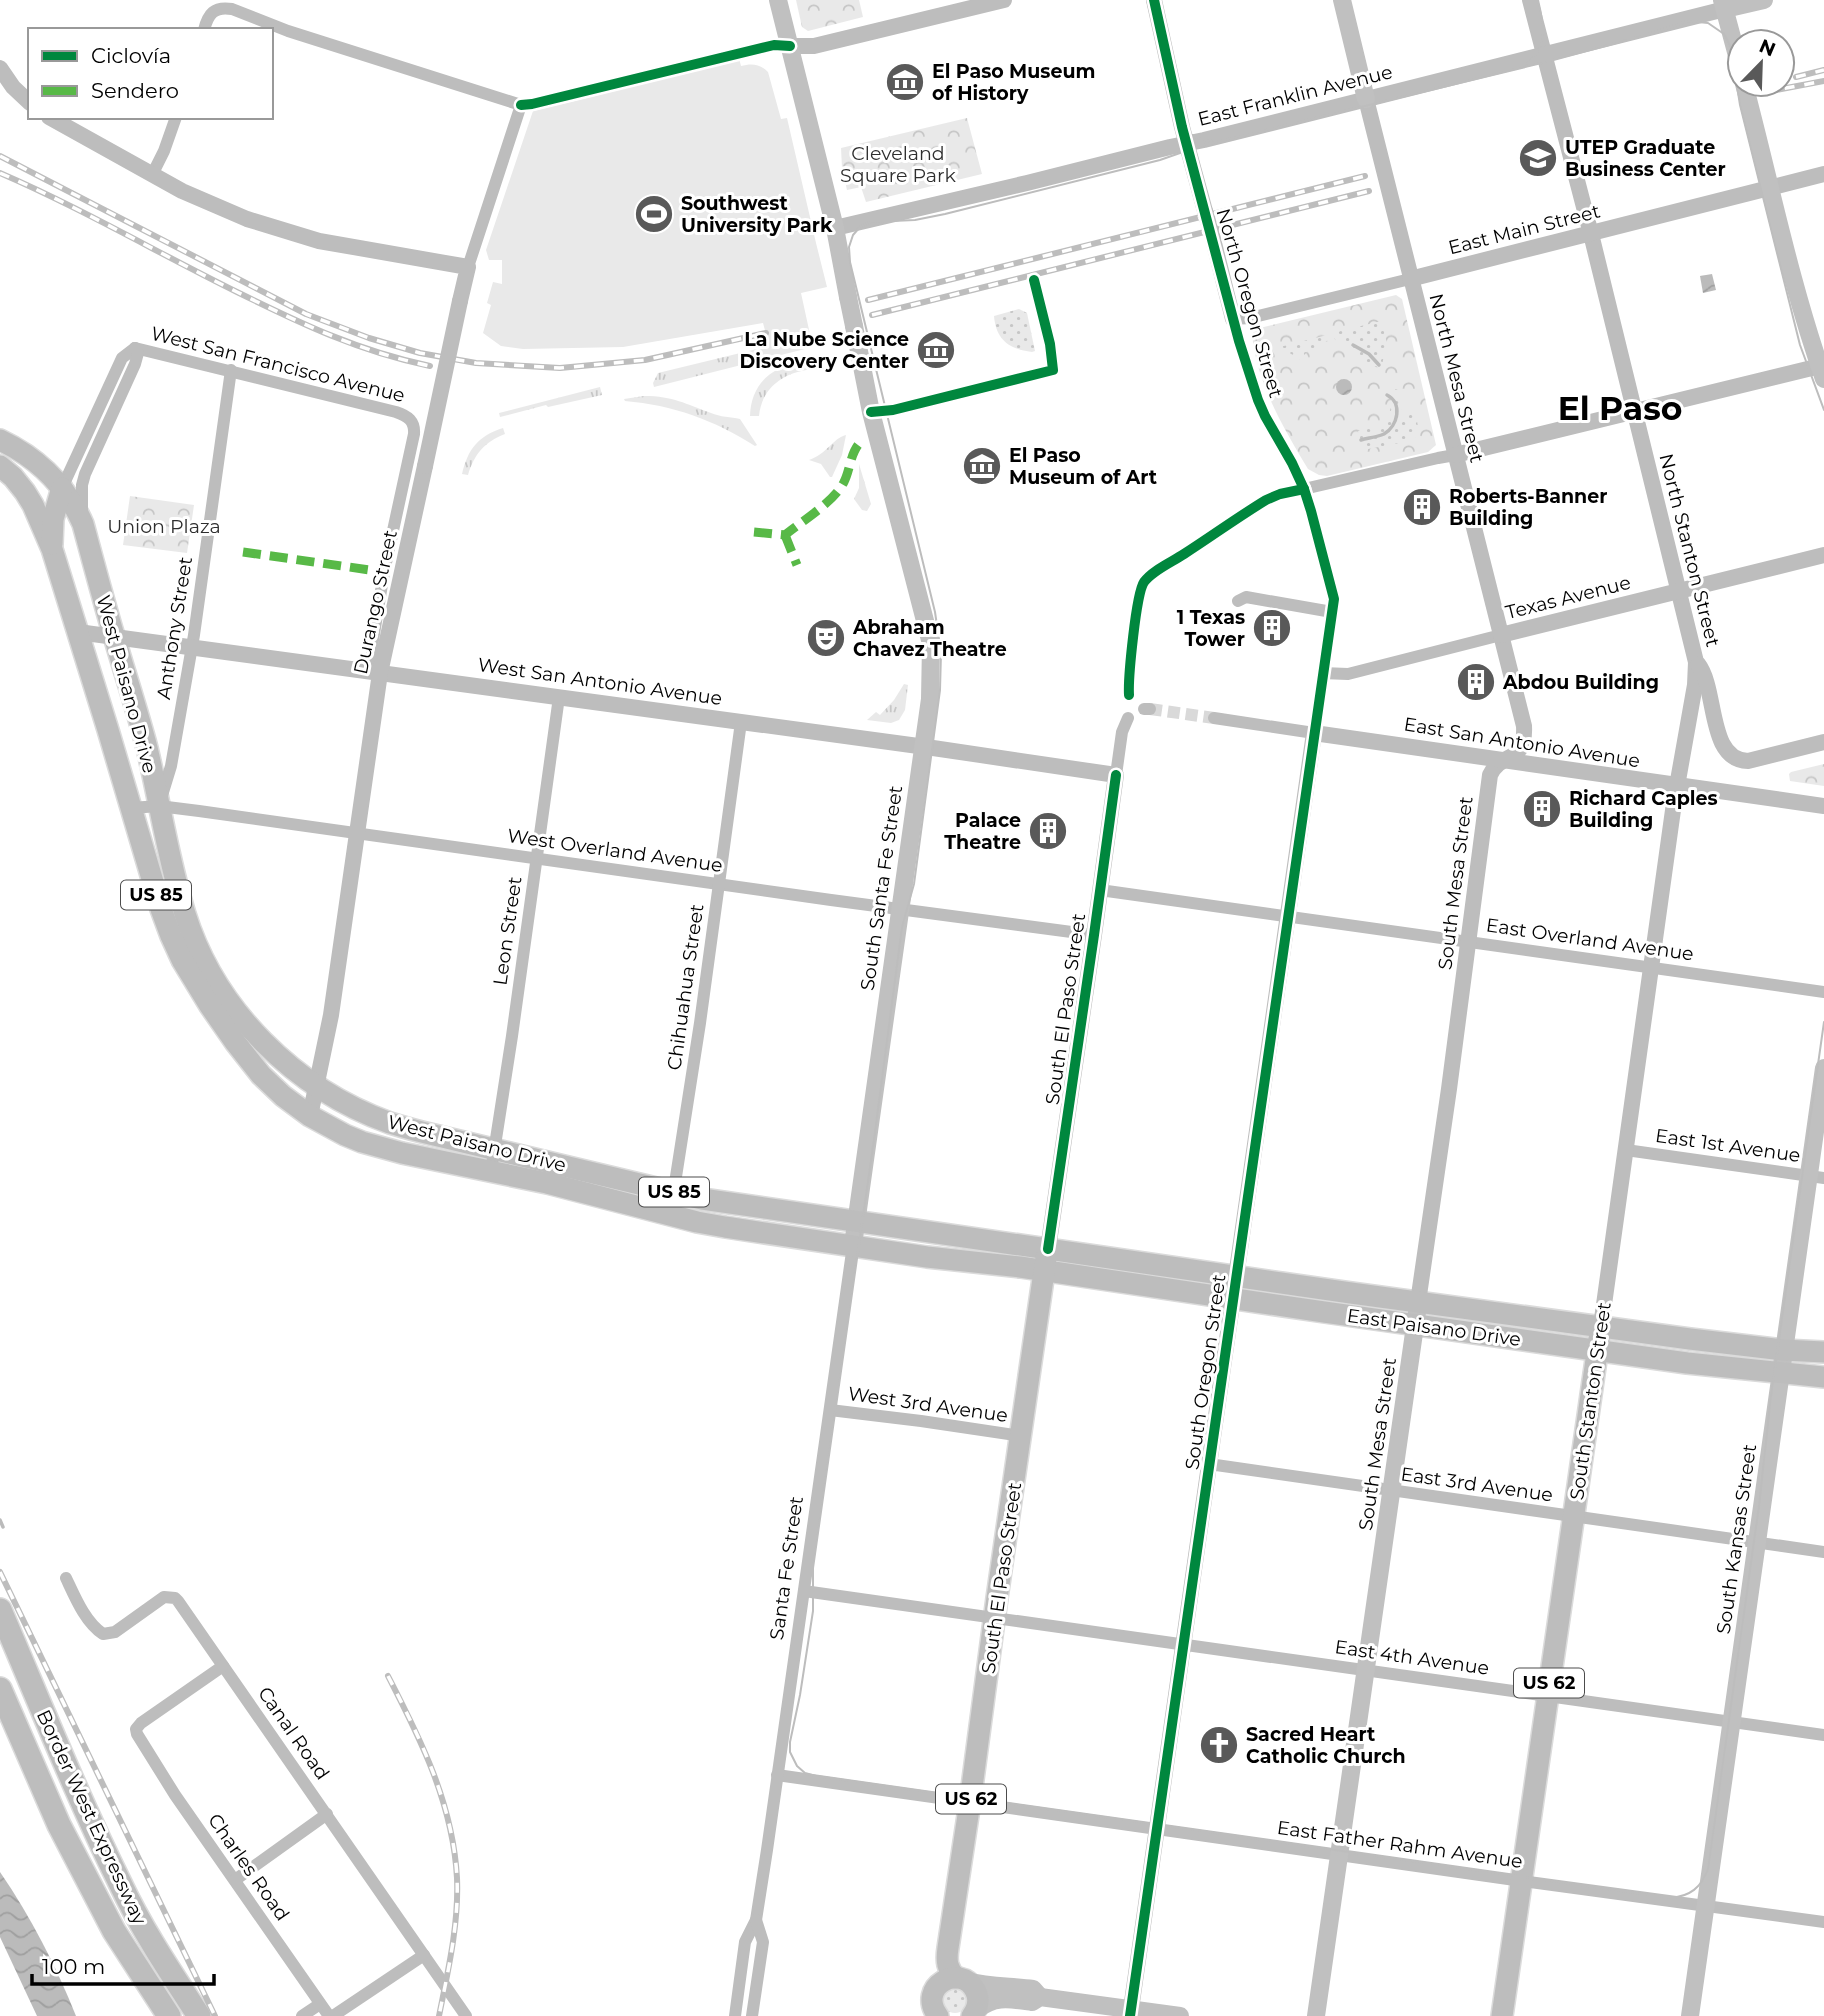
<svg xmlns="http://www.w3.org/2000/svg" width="1824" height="2016" viewBox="0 0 1824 2016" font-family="Montserrat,sans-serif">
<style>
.grass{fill:url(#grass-tufts)}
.park{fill:url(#park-crowns)}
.garden{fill:url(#garden-dots)}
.pitch{fill:#e9e9e9}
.water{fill:url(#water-waves)}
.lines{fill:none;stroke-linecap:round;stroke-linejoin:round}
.stream{stroke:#bbb;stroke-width:3.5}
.minor-tunnel{stroke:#d9d9d9;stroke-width:12;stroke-dasharray:12 6;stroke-linecap:butt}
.primary-casing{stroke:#dbdbdb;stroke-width:24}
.motorway-casing{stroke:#dbdbdb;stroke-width:26}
.minor{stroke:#bdbdbd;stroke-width:12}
.tertiary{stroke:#bdbdbd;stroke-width:16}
.secondary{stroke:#c0c0c0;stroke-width:18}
.primary{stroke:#bdbdbd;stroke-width:21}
.motorway{stroke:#bdbdbd;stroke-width:23}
.tram{stroke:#bdbdbd;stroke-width:2}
.rail-casing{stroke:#bdbdbd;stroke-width:6}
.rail{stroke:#fff;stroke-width:3.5;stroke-dasharray:10;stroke-linecap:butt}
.tertiary-bridge{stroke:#bdbdbd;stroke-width:16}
.secondary-bridge{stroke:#c0c0c0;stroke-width:18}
.quiet{stroke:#58b947;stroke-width:9;stroke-dasharray:18 9;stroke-linecap:butt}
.cycleway-casing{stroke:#fff;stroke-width:15}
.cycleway{stroke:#00873e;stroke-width:10}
.labels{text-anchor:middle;stroke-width:6;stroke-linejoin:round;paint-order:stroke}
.shield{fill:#fff;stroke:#4c4c4c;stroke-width:2}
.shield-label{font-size:18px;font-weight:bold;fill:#000}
.poi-label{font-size:19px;font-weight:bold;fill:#000;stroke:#fff;text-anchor:start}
.street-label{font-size:19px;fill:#000;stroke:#fff}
.park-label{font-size:19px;fill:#2e2e2e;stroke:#fff}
.town-label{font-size:33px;font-weight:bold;fill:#000;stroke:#fff}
</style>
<defs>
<pattern id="grass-tufts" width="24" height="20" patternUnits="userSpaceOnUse" patternTransform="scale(1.75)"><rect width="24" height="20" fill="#e9e9e9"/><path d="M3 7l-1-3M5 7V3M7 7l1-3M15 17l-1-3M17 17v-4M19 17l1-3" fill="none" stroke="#c6c6c6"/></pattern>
<pattern id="park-crowns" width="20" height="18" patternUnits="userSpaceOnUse" patternTransform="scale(1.75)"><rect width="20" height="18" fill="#e9e9e9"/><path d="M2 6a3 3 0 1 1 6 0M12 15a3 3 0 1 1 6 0" fill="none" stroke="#c6c6c6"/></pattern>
<pattern id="garden-dots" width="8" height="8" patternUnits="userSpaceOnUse" patternTransform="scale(1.75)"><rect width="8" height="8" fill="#e9e9e9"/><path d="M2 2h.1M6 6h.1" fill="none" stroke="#c6c6c6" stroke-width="1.8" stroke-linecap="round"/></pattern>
<pattern id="water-waves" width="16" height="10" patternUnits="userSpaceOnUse" patternTransform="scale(1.75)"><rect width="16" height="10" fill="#bbb"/><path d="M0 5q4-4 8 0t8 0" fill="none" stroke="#9f9f9f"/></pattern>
</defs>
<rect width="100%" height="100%" fill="#fff"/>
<g class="grass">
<path d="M 811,339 L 813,347 L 654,387 L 653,383 L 658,373 L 769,346 L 771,349 Z"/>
<path d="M 803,363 L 816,366 L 815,369 C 786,371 762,386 759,416 L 750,416 C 751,384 772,365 803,363 Z"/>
<path d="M 600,387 L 602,395 L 548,407 L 546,405 L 500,417 L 499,413 Z"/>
<path d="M 644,396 C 674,396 685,404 711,413 C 720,417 731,417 740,419 L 757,445 L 755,446 C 714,420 673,405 625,401 L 624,399 Z"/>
<path d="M 503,428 L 505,434 C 484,442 474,455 468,475 L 462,474 C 468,449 478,436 503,428 Z"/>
<path d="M 846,435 L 842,455 L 832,477 L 830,477 L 821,464 L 809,460 C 827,454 833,438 846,435 Z"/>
<path d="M 859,464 L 871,504 L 867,511 L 862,510 L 854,499 L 859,488 Z"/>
<path d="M 904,684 L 908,685 L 905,710 L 899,720 L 891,723 L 867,720 L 876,712 L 880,715 L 894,700 Z"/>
</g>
<g class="park">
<path d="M 796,0 L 859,0 L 863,17 L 808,31 L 802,27 Z"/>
<path d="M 967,118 L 982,174 L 866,202 L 861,187 L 847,190 L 842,168 L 841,148 Z"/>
<path d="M 1396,295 L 1402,299 L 1436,445 L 1428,452 L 1327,476 L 1319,475 L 1308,469 C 1283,427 1257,384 1252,334 L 1256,329 Z"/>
<path d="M 130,496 L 194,505 L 187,553 L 123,545 Z"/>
<path d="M 1824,764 L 1824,786 L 1790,781 L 1789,774 L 1791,772 Z"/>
</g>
<g class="garden">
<path d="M 1019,309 L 1027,313 L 1035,351 L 1032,352 C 1009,349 996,340 994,316 Z"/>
<path d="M 1381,321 L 1389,350 L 1385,351 L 1382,365 L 1378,368 L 1358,357 L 1339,342 L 1336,343 L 1333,333 Z"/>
<path d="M 1327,335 L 1328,340 L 1311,352 L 1308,350 L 1301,360 L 1280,347 Z"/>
<path d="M 1395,389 L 1398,390 L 1402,412 L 1415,409 L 1418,427 L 1415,440 L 1363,450 L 1358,431 L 1380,425 L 1388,419 Z"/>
<circle cx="955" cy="2000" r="13"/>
</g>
<path class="pitch" d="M 739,58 L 741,66 C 752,63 760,64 768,72 L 781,119 L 787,118 L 816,243 L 827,287 L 801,293 L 811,339 L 770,349 L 763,323 L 623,347 L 523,349 L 501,346 L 483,333 L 491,305 L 487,303 L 493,282 L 502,284 L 502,260 L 489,260 L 486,250 L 533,111 L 599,95 L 598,92 Z"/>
<g class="water">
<path d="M 1712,274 L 1716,290 L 1703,293 L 1700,276 Z"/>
<circle cx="1344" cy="387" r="8"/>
<path d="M 0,1872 C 31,1917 56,1966 76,2016 L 37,2016 L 0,1937 Z"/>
</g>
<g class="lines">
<g class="stream">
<path d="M 1353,345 L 1369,354 L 1379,365"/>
<path d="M 1361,440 C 1368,438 1377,437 1384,434 C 1398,426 1403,403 1387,395"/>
<path d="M 0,1520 L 3,1527"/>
</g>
<path class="minor-tunnel" d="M 1150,709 L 1214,718"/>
<g class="primary-casing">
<g id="primary">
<path d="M 0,440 C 38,458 66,485 83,524 C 93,561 103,599 114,636 C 125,674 137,710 147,748 C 160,803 168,860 185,914 C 215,1010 295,1089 390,1123 C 403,1127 417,1131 430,1134 L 702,1199 L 1351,1293 L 1690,1339 L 1783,1350 L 1824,1352"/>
<path d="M 0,466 L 13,477 L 25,492 L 33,505 L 52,549 L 108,730 L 161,909 L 171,936 L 182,960 L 210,1006 L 235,1042 L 261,1075 L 283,1096 L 310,1116 L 345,1135 L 362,1142 L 402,1153 L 547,1183 L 697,1222 L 725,1227 L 927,1257 L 1020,1267 L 1324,1312 L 1687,1363 L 1824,1377"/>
<path d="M 52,544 L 53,519 L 62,488"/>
<path d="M 956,1978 C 947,1969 946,1961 948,1948 L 970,1802 L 997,1598 L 1046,1258"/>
<path d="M 938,2016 C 916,1987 960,1962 975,1990 C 980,1999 978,2008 972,2016"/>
<path d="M 1502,2016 L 1599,1339"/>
</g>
</g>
<g class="motorway-casing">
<g id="motorway">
<path d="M 0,1610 C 39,1701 76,1794 120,1883 C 142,1930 171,1973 199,2016"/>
<path d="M 0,1689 L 59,1825 L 114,1931 L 169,2016"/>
</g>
</g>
<g class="minor">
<path d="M 204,30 C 208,14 214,6 232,9 L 288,31 L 521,105 L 468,267"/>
<path d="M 152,175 L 164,151 L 176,117"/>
<path d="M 135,348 L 396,412 C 408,416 415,421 414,434 L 384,572 L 373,640 L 372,657 L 380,673"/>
<path d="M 62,488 L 122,358 L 135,348"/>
<path d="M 1304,489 L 1438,458 L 1455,455"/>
<path d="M 82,514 L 82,485 L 85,474 L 135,364 L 138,353 L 135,348"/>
<path d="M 1238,601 L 1246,597 L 1332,612"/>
<path d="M 1322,673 L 1348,674 L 1501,635"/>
<path d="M 1144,709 L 1150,709"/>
<path d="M 1214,718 L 1314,733 L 1332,612 L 1333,594 L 1304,489 L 1292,463 L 1265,416 L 1258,400 L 1233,319 L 1250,318 L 1410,279"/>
<path d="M 1116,775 L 1122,732 L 1128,718"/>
<path d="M 160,802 L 171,766 L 194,635 L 231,370"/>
<path d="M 131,808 L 159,806 L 199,811 L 831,900 L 1094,935"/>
<path d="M 1100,890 L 1824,992"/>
<path d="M 1626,1150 L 1824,1178"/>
<path d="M 491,1171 L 512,1036 L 559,697"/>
<path d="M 670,1215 L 700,1023 L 741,722"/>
<path d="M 830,1410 L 921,1421 L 1021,1436"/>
<path d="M 1209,1464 L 1824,1552"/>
<path d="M 66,1578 C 75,1597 85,1622 103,1634 L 115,1632 L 164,1597 L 175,1598 L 178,1601 L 466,2016"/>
<path d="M 804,1591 L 1824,1735"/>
<path d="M 223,1666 L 141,1723 L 136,1729 L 137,1734 L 175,1795 L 329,2016"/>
<path d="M 777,1775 L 1522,1881 L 1824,1922"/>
<path d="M 235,1880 L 327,1814"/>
<path d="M 302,2016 L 320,2004"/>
<path d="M 333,2016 L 424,1955"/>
<path d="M 735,2016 L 745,1942 L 756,1920 L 767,1850 L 853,1245"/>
<path d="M 752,2016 L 763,1942 L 756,1920"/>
</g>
<g class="tertiary">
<path d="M 1154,0 L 1182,127 L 1205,211"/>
<path d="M 1530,0 L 1591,234 L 1696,662 L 1695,685 L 1674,803 L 1601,1326"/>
<path d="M 790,46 L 814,46 L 1004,0"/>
<path d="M 0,68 L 13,87 L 30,103"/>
<path d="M 1366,99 L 1524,726 C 1526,765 1502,750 1490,775 L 1449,1089 L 1418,1302"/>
<path d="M 49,117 L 182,191 L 247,219 L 319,241 L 468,267 L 460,301"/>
<path d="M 835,228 L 1027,183 L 1170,147 L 1204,140 L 1725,9"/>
<path d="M 1212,235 L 1233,319"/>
<path d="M 1410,279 L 1824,174"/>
<path d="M 1455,455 L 1824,365"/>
<path d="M 78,632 L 933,748 L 1116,775 L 1094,935 L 1048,1249"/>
<path d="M 1501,635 L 1824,555"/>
<path d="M 1698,664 C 1718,690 1707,760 1748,761 L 1824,742"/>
<path d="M 310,1116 L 331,1015 L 380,673 L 425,466"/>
<path d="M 1130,2016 L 1314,733 L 1824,806"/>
</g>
<g class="secondary">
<path d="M 778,0 L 835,228 L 848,297"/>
<path d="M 1342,0 L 1366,99"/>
<path d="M 1722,0 L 1740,67"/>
<path d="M 1725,9 L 1764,0"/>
<path d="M 1744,84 C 1770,182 1790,283 1824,379"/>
<path d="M 853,1245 L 930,699 L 931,644 L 871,412 L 854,326"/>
<path d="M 967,1981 C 989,1987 1011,1986 1033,1989 L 1040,1997"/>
<path d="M 976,2011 C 993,1995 1011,1999 1032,2002 L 1040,1997 L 1180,2016"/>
<path d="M 1316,2016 L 1417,1312"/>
<path d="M 1690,2016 L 1824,1068"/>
</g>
<use href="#primary" class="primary"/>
<use href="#motorway" class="motorway"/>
<g class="tram">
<path d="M 1147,0 L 1177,118 C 1185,132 1195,140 1212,141"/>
<path d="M 1525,65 C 1549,47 1544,25 1538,0"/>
<path d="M 1824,410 L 1800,345 L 1740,105 L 1731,48 L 1724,34 L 1708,23 L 1688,21 L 1646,35 L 1546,62 L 1200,146 L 1160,160 L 945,214 L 915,220 L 870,222 L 860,227 L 853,235 L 849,247 L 850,262 L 935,612 L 941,653 L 940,690 L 914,884 L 902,927 L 875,1132 L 813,1568 L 813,1611 L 800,1695 L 790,1742 L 790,1752 L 797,1766 L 805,1773 L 816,1776 L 1671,1898 C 1690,1896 1701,1888 1708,1869 L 1759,1506 L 1771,1396 L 1824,1022"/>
</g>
<g class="rail-casing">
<g id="rail">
<path d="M 1796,77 L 1824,70"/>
<path d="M 1765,92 L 1824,81"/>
<path d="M 0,156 L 306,314 L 369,338 L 420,353 L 476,363 L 560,368 L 645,360 L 766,333"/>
<path d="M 0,173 C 81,208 158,253 237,292 C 302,324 358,351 430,366"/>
<path d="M 868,300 L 1365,176"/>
<path d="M 872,315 L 1369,191"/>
<path d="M 0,1572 L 215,2016"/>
<path d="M 388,1676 C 421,1740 453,1804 457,1878 C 459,1924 448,1971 439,2016"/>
</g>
</g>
<use href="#rail" class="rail"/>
<g class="tertiary-bridge">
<path d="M 1205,211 L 1212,235"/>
<path d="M 425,466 L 460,301"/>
</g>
<path class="secondary-bridge" d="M 848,297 L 854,326"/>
<g class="quiet">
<path d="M 754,532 L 785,535 C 802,521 834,502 844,482 C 850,470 850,456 858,445"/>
<path d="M 785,535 L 797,565"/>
<path d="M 243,552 L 384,572"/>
</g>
<g class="cycleway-casing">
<g id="cycleway">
<path d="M 521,105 L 532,104 L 774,45 L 790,46"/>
<path d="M 871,412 L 893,410 L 1053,370 L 1050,344 L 1034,280"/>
<path d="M 1129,695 C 1128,678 1136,594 1144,582 C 1153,570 1172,562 1184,554 C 1212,536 1238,517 1266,500 L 1280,494 L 1304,489"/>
<path d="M 1048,1249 L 1094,935 L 1116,775"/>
<path d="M 1130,2016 L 1334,599 L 1311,511 L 1304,489 L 1292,463 L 1265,416 L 1258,400 L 1239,341 L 1182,127 L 1154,0"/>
</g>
</g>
<use href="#cycleway" class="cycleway"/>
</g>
<defs>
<g id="museum-disc" transform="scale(2.0125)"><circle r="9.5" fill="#595959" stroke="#fff"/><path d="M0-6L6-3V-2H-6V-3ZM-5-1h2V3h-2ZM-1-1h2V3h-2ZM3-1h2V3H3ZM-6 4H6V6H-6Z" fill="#fff"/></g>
<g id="university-disc" transform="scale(2.0125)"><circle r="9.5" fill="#595959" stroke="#fff"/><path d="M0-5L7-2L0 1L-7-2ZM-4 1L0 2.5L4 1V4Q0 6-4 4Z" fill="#fff"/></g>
<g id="stadium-disc" transform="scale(2.0125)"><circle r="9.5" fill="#595959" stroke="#fff"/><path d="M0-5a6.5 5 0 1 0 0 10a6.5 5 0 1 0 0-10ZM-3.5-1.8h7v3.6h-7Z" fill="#fff"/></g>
<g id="building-disc" transform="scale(2.0125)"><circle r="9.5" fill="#595959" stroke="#fff"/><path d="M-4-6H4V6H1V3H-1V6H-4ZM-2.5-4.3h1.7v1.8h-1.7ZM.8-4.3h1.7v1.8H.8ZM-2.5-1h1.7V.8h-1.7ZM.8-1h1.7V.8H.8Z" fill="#fff"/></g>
<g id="theatre-disc" transform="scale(2.0125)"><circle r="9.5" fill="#595959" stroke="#fff"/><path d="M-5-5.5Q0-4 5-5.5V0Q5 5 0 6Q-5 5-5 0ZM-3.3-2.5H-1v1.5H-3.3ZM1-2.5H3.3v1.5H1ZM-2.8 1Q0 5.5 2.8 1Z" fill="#fff"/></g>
<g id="church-disc" transform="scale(2.0125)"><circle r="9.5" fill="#595959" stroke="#fff"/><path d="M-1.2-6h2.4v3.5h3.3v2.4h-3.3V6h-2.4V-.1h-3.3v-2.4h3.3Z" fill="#fff"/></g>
</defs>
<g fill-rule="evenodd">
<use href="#museum-disc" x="905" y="82"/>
<use href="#university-disc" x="1538" y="158"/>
<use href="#stadium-disc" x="654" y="214"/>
<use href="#museum-disc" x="936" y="350"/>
<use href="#museum-disc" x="982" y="466"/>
<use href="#building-disc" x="1422" y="507"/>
<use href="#building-disc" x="1272" y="628"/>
<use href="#theatre-disc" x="826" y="638"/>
<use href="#building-disc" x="1476" y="682"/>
<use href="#building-disc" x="1542" y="809"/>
<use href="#building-disc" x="1048" y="831"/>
<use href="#church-disc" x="1219" y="1745"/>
</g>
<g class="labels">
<g class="shield">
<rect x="121" y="880.5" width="70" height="29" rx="5"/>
<rect x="639" y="1177.5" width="70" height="29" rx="5"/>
<rect x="1514" y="1668.5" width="70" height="29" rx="5"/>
<rect x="936" y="1784.5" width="70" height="29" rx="5"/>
</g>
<g class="shield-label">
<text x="156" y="901">US 85</text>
<text x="674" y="1198">US 85</text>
<text x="1549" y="1689">US 62</text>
<text x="971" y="1805">US 62</text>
</g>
<g class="poi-label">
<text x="932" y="78">El Paso Museum<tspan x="932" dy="22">of History</tspan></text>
<text x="1565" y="154">UTEP Graduate<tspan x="1565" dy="22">Business Center</tspan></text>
<text x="681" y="210">Southwest<tspan x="681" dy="22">University Park</tspan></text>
<text x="909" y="346" text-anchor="end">La Nube Science<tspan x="909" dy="22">Discovery Center</tspan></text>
<text x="1009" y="462">El Paso<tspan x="1009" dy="22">Museum of Art</tspan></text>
<text x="1449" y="503">Roberts-Banner<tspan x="1449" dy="22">Building</tspan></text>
<text x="1245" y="624" text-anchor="end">1 Texas<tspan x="1245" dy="22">Tower</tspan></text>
<text x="853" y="634">Abraham<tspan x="853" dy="22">Chavez Theatre</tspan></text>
<text x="1503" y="689">Abdou Building</text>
<text x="1569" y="805">Richard Caples<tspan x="1569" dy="22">Building</tspan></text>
<text x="1021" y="827" text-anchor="end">Palace<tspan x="1021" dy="22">Theatre</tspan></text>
<text x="1246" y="1741">Sacred Heart<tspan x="1246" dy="22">Catholic Church</tspan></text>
</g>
<g class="street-label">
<text transform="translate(1295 95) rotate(-14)" y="7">East Franklin Avenue</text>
<text transform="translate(1524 229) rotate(-14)" y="7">East Main Street</text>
<text transform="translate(1250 303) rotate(74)" y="7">North Oregon Street</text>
<text transform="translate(278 364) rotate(14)" y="7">West San Francisco Avenue</text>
<text transform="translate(1457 378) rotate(76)" y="7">North Mesa Street</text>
<text transform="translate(1690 550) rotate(76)" y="7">North Stanton Street</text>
<text transform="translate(1568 597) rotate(-14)" y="7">Texas Avenue</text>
<text transform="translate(375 602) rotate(-78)" y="7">Durango Street</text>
<text transform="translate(174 628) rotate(-81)" y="7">Anthony Street</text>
<text transform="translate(600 681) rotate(8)" y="7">West San Antonio Avenue</text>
<text transform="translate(127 684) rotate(75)" y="7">West Paisano Drive</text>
<text transform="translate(1522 742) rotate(9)" y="7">East San Antonio Avenue</text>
<text transform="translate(615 850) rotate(8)" y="7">West Overland Avenue</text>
<text transform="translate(1455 883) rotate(-83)" y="7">South Mesa Street</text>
<text transform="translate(881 888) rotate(-82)" y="7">South Santa Fe Street</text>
<text transform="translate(507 931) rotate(-82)" y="7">Leon Street</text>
<text transform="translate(1590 939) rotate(8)" y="7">East Overland Avenue</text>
<text transform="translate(685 987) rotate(-82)" y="7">Chihuahua Street</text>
<text transform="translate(1065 1009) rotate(-82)" y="7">South El Paso Street</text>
<text transform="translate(477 1143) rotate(14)" y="7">West Paisano Drive</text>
<text transform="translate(1728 1145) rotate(8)" y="7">East 1st Avenue</text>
<text transform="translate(1434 1327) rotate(8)" y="7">East Paisano Drive</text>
<text transform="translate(1205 1372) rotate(-82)" y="7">South Oregon Street</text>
<text transform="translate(1590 1401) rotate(-82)" y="7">South Stanton Street</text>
<text transform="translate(928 1404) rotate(8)" y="7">West 3rd Avenue</text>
<text transform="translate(1377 1444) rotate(-82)" y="7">South Mesa Street</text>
<text transform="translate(1477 1484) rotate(8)" y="7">East 3rd Avenue</text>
<text transform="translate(1736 1539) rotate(-82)" y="7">South Kansas Street</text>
<text transform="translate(786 1568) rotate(-82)" y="7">Santa Fe Street</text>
<text transform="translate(1001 1578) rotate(-82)" y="7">South El Paso Street</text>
<text transform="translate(1412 1657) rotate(8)" y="7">East 4th Avenue</text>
<text transform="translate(294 1733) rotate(55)" y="7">Canal Road</text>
<text transform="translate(92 1817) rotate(65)" y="7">Border West Expressway</text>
<text transform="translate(1400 1844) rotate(8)" y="7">East Father Rahm Avenue</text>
<text transform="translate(249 1867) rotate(55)" y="7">Charles Road</text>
</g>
<g class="park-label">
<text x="898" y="160">Cleveland<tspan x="898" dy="22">Square Park</tspan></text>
<text x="164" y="533">Union Plaza</text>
</g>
<g class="town-label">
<text x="1620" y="420">El Paso</text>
</g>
</g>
<rect x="28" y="28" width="245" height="91" fill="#ffffff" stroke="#999999" stroke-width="2"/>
<rect x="42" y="51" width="35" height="10" fill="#00873e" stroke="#999999" stroke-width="2"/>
<text x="91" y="63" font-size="21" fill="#000000">Ciclovía</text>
<rect x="42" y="86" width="35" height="10" fill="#58b947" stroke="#999999" stroke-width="2"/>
<text x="91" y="98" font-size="21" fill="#000000">Sendero</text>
<g transform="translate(1761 63) rotate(23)"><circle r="33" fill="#ffffff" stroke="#999999" stroke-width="2"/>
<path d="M0-5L12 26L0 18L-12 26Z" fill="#595959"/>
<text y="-10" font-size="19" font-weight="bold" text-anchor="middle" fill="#000000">N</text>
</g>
<path d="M32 1974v10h182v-10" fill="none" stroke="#000000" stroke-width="3.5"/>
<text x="42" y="1974" font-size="21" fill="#000000" stroke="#ffffff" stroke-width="5" paint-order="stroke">100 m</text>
</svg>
